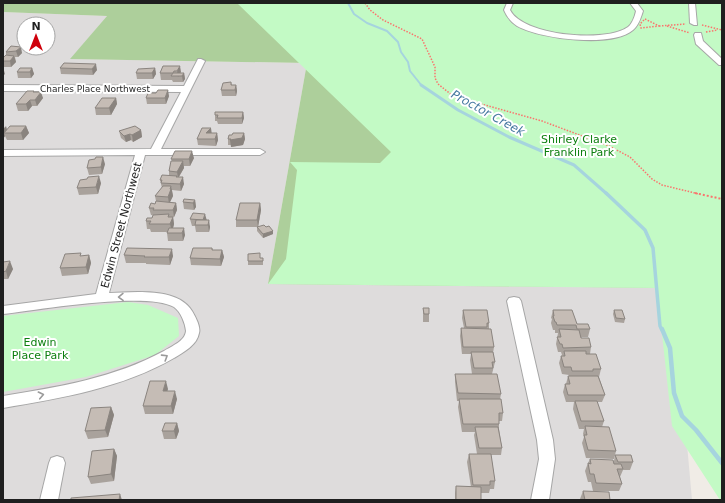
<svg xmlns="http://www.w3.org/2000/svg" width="725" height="503" viewBox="0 0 725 503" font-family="'DejaVu Sans',sans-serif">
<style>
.residential{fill:#dedcdc;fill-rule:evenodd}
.forest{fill:#adcf9b}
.park{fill:#c3fac5}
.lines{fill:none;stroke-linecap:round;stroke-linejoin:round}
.stream-far3{stroke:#a6d4de;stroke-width:2}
.stream-far2{stroke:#a6d4de;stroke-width:3}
.stream-far1{stroke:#a6d4de;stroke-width:3.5}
.stream{stroke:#a6d4de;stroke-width:4.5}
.minor-casing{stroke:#a6a6a6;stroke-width:2}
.path-far1{stroke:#fa746d;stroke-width:1.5;stroke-dasharray:1.5 1.5;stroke-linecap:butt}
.path{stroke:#fa746d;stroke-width:2;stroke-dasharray:2 2;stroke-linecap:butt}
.minor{fill:#fff;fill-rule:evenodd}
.wall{fill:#a9a29c}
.shaded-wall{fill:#8a847f}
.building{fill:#c5bcb5;stroke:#8a847f}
.oneway{stroke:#9a9a9a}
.labels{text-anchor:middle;stroke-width:4;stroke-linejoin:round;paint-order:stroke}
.far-street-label{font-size:9px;fill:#1f1f1f;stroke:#fff}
.park-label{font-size:11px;fill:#0c7f0f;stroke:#fff}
.street-label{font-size:11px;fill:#1f1f1f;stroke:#fff}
.water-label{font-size:12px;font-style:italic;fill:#4578a0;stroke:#fff}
</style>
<rect width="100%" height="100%" fill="#f0ece6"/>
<path class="residential" d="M 3,12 L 107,16 L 71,59 L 307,63 L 268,284 L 673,288 L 692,500 L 3,500 ZM 24,24 L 48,24 L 48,48 L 24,48 Z"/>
<path class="forest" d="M 3,3 L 384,3 L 673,288 L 268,284 L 307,63 L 70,59 L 107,16 L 3,12 Z"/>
<g class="park">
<path d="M 237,3 L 722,3 L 722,500 L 720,500 L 672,426 L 657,288 L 268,284 L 286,259 L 297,170 L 290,162 L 380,163 L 391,152 Z"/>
<path d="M 128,302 L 148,305 L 178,318 L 179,336 L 155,355 L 86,377 L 3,392 L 3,316 Z"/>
</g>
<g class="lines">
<path class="stream-far3" d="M 348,3 L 354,14 L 367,23 L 387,31 L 398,42 L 401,52 L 408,62 L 410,71 L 422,86"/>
<path class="stream-far2" d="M 421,85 L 458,110 L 509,137 L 574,165 L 607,194"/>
<path class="stream-far1" d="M 606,193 L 645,230 L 653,248 L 660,326 L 662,330"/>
<path class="stream" d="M 662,329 L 670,348 L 674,393 L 682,416 L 696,430 L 722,463"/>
<g class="minor-casing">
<g id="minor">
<path d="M 507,3 L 513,3 L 510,10 C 523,36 606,43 628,27 C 632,24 635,16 636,11 L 630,3 L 637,3 L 643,11 C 641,17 639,25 633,30 C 612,48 540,39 517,26 C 511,22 507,17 504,10 Z"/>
<path d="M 689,3 L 695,3 L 697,25 L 694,25 L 690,23 Z"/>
<path d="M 695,33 L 701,33 L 703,41 L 722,59 L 722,65 L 719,65 L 696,44 L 694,35 Z"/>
<path d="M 198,59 L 201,59 L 205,61 L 161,149 L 260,149 L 265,152 L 260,155 L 145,155 L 109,293 C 133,292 178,287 192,311 C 195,316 201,327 199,333 C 197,345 184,352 174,358 C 122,388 62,398 3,408 L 3,396 C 59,387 114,378 164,351 C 172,346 185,341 186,331 C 185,323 181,312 174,307 C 147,291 37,310 3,314 L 3,306 L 96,294 L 135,155 L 3,156 L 3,150 L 151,149 L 181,92 L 3,91 L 3,85 L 184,86 Z"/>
<path d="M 514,297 L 519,298 L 521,301 L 553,440 L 555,459 L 549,500 L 531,500 L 539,459 L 537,440 L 507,301 L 509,298 Z"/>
<path d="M 57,456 L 63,458 L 65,463 L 58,500 L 40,500 L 49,463 L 51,458 Z"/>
</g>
</g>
<g class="path-far1">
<path d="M 365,3 L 370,10 L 383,20 L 422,39 L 435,67 L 435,78 L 438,84 L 453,96 L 542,121 L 609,146 L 630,157 L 652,179 L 662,185 L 699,194"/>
<path d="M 645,19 L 659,26 L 641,28 L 640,24 Z"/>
<path d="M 702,25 L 722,30"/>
<path d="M 659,26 L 686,24"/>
<path d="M 667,26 L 690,33"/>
<path d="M 706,32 L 717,30"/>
</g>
<path class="path" d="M 695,193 L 722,199"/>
<use href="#minor" class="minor"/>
</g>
<g class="wall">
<path d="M 24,29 L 24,41 L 21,41 L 20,36 Z"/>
<path d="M 11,46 L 22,53 L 18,57 L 15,57 L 16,62 L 11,67 L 3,67 L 3,58 L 6,55 L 6,52 Z"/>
<path d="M 64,63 L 97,70 L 93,75 L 61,74 L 60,68 Z"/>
<path d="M 163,66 L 181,73 L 184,73 L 185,79 L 183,82 L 173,82 L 172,80 L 161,80 L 160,73 Z"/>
<path d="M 32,68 L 34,74 L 31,78 L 18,78 L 17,72 Z"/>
<path d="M 155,68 L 156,74 L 153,79 L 137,79 L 136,73 Z"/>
<path d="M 231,82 L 232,85 L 236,85 L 237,91 L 236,96 L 222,96 L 221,90 Z"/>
<path d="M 34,92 L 43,98 L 37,106 L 32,106 L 28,111 L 18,111 L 16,104 Z"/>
<path d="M 156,93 L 169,96 L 166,104 L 147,104 L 146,98 Z"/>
<path d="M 116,98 L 117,104 L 111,115 L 96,115 L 95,108 Z"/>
<path d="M 243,112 L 244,118 L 242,124 L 218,124 L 217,121 L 215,121 L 215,115 Z"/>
<path d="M 3,126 L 7,130 L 26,126 L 29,133 L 23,140 L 7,140 L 5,136 L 3,139 Z"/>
<path d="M 141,130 L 142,137 L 133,142 L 131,140 L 126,142 L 121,138 L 119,131 Z"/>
<path d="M 211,133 L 217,133 L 218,140 L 216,146 L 198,145 L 197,139 Z"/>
<path d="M 244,133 L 245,139 L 243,145 L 231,147 L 231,145 L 228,145 L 228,139 L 232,135 Z"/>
<path d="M 194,158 L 190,166 L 184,166 L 184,168 L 179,177 L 184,184 L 181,191 L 172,190 L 173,196 L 170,202 L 176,203 L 177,210 L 174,217 L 173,217 L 174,224 L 173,228 L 185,235 L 183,241 L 168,241 L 167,233 L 167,232 L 151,232 L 150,229 L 147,229 L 146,221 L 152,218 L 154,215 L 151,215 L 149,208 L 155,204 L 156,201 L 155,196 L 162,188 L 160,180 L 169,176 L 169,171 L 172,161 L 171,159 Z"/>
<path d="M 105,164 L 102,174 L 89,175 L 87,168 Z"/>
<path d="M 101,183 L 98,194 L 79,195 L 77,188 Z"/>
<path d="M 195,200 L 196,207 L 194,210 L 184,209 L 183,202 Z"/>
<path d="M 260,203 L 261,210 L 258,227 L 266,227 L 273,231 L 273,234 L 263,238 L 257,231 L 257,227 L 236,227 L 236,220 Z"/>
<path d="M 193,213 L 207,220 L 210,227 L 209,232 L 196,232 L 195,226 L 192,226 L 190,219 Z"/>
<path d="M 212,248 L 213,250 L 222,250 L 224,257 L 221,266 L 191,265 L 190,258 Z"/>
<path d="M 89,255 L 91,263 L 88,274 L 62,276 L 60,268 L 82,256 Z"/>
<path d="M 124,255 L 173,256 L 170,265 L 146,264 L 146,263 L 126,263 Z"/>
<path d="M 260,258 L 263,258 L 263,265 L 248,265 L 248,261 Z"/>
<path d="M 3,262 L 13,269 L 8,279 L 3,279 Z"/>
<path d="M 423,308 L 429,314 L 429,322 L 423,322 Z"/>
<path d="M 463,310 L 489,323 L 489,329 L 494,347 L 493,353 L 495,362 L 492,374 L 501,394 L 500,399 L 503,413 L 502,421 L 499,421 L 499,429 L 502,448 L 501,455 L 491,455 L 495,481 L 494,489 L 490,489 L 489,493 L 481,493 L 481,500 L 455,500 L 455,493 L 456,486 L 471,487 L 467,462 L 469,454 L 477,454 L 474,435 L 475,432 L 462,432 L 458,407 L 459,401 L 457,401 L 455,382 L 455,374 L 472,374 L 470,360 L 471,354 L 462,354 L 460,336 L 461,328 L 464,328 L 462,318 Z"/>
<path d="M 553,310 L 577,324 L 590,329 L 588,337 L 581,337 L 591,347 L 590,354 L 601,369 L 599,377 L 605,395 L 602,402 L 597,402 L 604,421 L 602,427 L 616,451 L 614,459 L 586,458 L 582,443 L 584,437 L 583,434 L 584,429 L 579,429 L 573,409 L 574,402 L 566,402 L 563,392 L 565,384 L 566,384 L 568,376 L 569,376 L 569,375 L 562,374 L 559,363 L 561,356 L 563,355 L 562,355 L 561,352 L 558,352 L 556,344 L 558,333 L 555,333 L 555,330 L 553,330 L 551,323 L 552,319 L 551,318 Z"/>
<path d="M 614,310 L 625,319 L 624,323 L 615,322 L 613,314 Z"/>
<path d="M 168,389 L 167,391 L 177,399 L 173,414 L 145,414 L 143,406 Z"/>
<path d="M 111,407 L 114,415 L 108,437 L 88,439 L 85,431 Z"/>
<path d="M 177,423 L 179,431 L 176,439 L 164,439 L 162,431 Z"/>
<path d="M 114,449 L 117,456 L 114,481 L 91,484 L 88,477 Z"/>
<path d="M 615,455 L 633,462 L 630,470 L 623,470 L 620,477 L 622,484 L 619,491 L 593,491 L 591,482 L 588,482 L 585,471 L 588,463 L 590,459 L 614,461 Z"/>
<path d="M 583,491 L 610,500 L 581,500 L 580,499 Z"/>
</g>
<g class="shaded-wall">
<path d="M 21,47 L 22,53 L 18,57 L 16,51 Z"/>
<path d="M 14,56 L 16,62 L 11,67 L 10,61 Z"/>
<path d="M 96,64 L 97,70 L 93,75 L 92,69 Z"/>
<path d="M 180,66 L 181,72 L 178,77 L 177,71 Z"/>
<path d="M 3,67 L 5,74 L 3,76 Z"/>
<path d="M 32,68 L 34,74 L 31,78 L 30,72 Z"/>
<path d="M 155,68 L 156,74 L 153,79 L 152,73 Z"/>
<path d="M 184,73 L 185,79 L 183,82 L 182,76 Z"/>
<path d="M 236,85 L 237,91 L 236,96 L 235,90 Z"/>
<path d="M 168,90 L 169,96 L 166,104 L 165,98 Z"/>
<path d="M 41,92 L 43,98 L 37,106 L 35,100 Z"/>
<path d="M 116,98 L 117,104 L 111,115 L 109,108 Z"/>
<path d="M 30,100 L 32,106 L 28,111 L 26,104 Z"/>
<path d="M 243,112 L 244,118 L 242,124 L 242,118 Z"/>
<path d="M 6,126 L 8,133 L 4,133 L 5,136 L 3,139 L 3,130 Z"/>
<path d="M 26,126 L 29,133 L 23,140 L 21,133 Z"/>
<path d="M 211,128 L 212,135 L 206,133 Z"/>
<path d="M 141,130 L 142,137 L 133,142 L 132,135 Z"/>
<path d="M 217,133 L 218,140 L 216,146 L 215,139 Z"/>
<path d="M 244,133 L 245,139 L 243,145 L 231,147 L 230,140 Z"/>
<path d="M 130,134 L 131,140 L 126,142 L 124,136 Z"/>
<path d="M 192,151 L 194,158 L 190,166 L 189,159 Z"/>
<path d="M 103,157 L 105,164 L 102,174 L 101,167 Z"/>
<path d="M 183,161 L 184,168 L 178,178 L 177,172 Z"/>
<path d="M 99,176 L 101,183 L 98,194 L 96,187 Z"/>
<path d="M 183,177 L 184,184 L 181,191 L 180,184 Z"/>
<path d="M 171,186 L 173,196 L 169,204 L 168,197 Z"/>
<path d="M 195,200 L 196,207 L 194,210 L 193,203 Z"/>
<path d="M 176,203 L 177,210 L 174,217 L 173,210 Z"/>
<path d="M 260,203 L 261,210 L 258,227 L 257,220 Z"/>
<path d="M 205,214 L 207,221 L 204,225 L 203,220 Z"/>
<path d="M 173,217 L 174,224 L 172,232 L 170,224 Z"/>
<path d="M 209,220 L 210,227 L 209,232 L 208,225 Z"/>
<path d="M 184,228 L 185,235 L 183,241 L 182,233 Z"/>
<path d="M 273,231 L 273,234 L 263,238 L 263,234 Z"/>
<path d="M 172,249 L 173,256 L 170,265 L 169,257 Z"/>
<path d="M 222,250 L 224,257 L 221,266 L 220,259 Z"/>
<path d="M 89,255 L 91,263 L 88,274 L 86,267 Z"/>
<path d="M 10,261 L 13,269 L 8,279 L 6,271 Z"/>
<path d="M 166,381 L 168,389 L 165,399 L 163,391 Z"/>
<path d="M 175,391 L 177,399 L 173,414 L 171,406 Z"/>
<path d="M 111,407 L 114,415 L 108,437 L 105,430 Z"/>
<path d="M 177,423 L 179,431 L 176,439 L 174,431 Z"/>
<path d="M 114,449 L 117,456 L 114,481 L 111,474 Z"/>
<path d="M 120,494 L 122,500 L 119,500 Z"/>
</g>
<g class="building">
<path d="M 24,29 L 24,35 L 20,36 L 24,30 Z"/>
<path d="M 11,46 L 21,47 L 16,51 L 6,52 Z"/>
<path d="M 6,55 L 14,56 L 10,61 L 3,61 L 3,58 Z"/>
<path d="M 64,63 L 96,64 L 92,69 L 60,68 Z"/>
<path d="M 163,66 L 180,66 L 177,71 L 174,71 L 173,73 L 160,73 Z"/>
<path d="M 20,68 L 32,68 L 30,72 L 17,72 Z"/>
<path d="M 155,68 L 152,73 L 136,73 L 138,69 Z"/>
<path d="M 173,73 L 184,73 L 182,76 L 171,76 Z"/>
<path d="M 231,82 L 231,85 L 236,85 L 235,90 L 221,90 L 223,83 Z"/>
<path d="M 158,90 L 168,90 L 165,98 L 146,98 L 148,93 L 156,93 Z"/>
<path d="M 27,91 L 34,91 L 33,92 L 41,92 L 35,100 L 30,100 L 26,104 L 16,104 Z"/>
<path d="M 102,98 L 116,98 L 109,108 L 95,108 Z"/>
<path d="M 215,112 L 243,112 L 242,118 L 217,118 L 218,115 L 215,115 Z"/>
<path d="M 10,126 L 26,126 L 21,133 L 4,133 Z"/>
<path d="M 135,126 L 141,130 L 132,135 L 130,134 L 124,136 L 119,131 Z"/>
<path d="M 202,128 L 211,128 L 206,133 L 217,133 L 215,139 L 197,139 Z"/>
<path d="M 233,133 L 244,133 L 242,138 L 230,140 L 231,139 L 228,139 L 229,135 L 232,135 Z"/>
<path d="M 175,151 L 192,151 L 189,159 L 171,159 Z"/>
<path d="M 96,157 L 103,157 L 101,167 L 87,168 L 89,160 L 95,159 Z"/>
<path d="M 171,161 L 183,161 L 177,172 L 169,171 Z"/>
<path d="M 162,175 L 177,176 L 176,177 L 183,177 L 180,184 L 161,183 L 162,180 L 160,180 Z"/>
<path d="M 99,176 L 96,187 L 77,188 L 80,180 L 87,179 L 88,177 Z"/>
<path d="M 163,186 L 171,186 L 170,189 L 171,189 L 168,197 L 155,196 Z"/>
<path d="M 184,199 L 195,200 L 193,203 L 183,202 Z"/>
<path d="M 156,201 L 176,203 L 173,210 L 153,210 L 154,208 L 149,208 L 151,203 L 155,204 Z"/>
<path d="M 240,203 L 260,203 L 257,220 L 236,220 Z"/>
<path d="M 193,213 L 205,214 L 203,220 L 190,219 Z"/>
<path d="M 169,214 L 168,217 L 173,217 L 170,224 L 149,224 L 151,221 L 146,221 L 147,218 L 152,218 L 153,215 Z"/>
<path d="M 196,220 L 209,220 L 208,225 L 195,225 Z"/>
<path d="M 264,225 L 266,227 L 269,226 L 273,231 L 263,234 L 257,227 Z"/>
<path d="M 169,228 L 184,228 L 182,233 L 167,233 Z"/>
<path d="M 127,248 L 172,249 L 169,257 L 144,257 L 145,256 L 124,255 Z"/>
<path d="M 193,248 L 212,248 L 212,250 L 222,250 L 220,259 L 190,258 Z"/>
<path d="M 81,253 L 80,256 L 89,255 L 86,267 L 60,268 L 65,254 Z"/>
<path d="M 260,253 L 260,258 L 263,258 L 263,261 L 248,261 L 248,254 Z"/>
<path d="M 10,261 L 6,271 L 3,272 L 3,262 Z"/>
<path d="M 423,308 L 429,308 L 429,314 L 424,314 Z"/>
<path d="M 463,310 L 487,310 L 489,323 L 487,323 L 487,327 L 466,327 Z"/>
<path d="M 553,310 L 572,310 L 577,324 L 588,324 L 590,329 L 577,329 L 576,325 L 557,325 L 556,322 L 555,322 L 553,316 L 554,316 Z"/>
<path d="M 614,310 L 622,310 L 625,319 L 616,318 Z"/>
<path d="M 461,328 L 491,329 L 494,347 L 463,347 Z"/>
<path d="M 559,329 L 579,330 L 581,338 L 589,338 L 591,347 L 563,348 L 562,344 L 560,344 L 557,337 L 561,337 Z"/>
<path d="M 564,351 L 586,351 L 586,354 L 596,354 L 601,369 L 593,369 L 593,371 L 572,371 L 571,367 L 564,367 L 561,356 L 565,356 Z"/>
<path d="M 471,352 L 493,352 L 495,362 L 492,362 L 493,368 L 474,368 Z"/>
<path d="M 455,374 L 497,374 L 501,394 L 458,393 Z"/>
<path d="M 568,376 L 598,376 L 605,395 L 568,395 L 565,384 L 570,384 Z"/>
<path d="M 150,381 L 166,381 L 163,391 L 175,391 L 171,406 L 143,406 Z"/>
<path d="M 459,399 L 501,399 L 503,413 L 499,413 L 499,424 L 463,424 Z"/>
<path d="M 575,401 L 597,401 L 604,421 L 581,421 Z"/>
<path d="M 111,407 L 105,430 L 85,431 L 91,408 Z"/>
<path d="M 165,423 L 177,423 L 174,431 L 162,431 Z"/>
<path d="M 585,426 L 609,427 L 616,451 L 588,450 L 584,435 L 587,435 Z"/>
<path d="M 475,427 L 498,427 L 502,448 L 479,448 Z"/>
<path d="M 114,449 L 111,474 L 88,477 L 92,451 Z"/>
<path d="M 469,454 L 491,454 L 495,481 L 490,481 L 490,485 L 473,485 Z"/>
<path d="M 615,455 L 631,455 L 633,462 L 618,462 Z"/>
<path d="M 590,459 L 613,460 L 614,464 L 621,464 L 623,469 L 617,469 L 622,484 L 596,483 L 594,474 L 590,474 L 588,463 L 591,464 Z"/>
<path d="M 456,486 L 481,487 L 481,500 L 456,500 Z"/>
<path d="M 583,491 L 609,492 L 610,500 L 585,500 Z"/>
<path d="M 120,494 L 119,500 L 71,500 L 71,498 Z"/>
</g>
<defs><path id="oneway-chevron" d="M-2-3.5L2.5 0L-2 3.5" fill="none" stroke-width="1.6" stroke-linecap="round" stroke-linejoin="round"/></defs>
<g class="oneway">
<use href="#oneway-chevron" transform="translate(121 297) rotate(179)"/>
<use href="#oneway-chevron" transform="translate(165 357) rotate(-32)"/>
<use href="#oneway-chevron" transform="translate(41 395) rotate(-12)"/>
</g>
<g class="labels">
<g class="far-street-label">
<text x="95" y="92">Charles Place Northwest</text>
</g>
<g class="park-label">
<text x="579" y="143">Shirley Clarke<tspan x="579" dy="13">Franklin Park</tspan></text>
<text x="40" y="346">Edwin<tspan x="40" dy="13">Place Park</tspan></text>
</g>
<g class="street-label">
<text transform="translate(121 225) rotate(-75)" y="4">Edwin Street Northwest</text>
</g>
<g class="water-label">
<text transform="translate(488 113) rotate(29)" y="4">Proctor Creek</text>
</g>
</g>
<rect width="725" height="503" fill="none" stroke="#1f1f1f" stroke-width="8"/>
<g transform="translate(36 36)"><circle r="19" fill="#ffffff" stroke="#a5a5a5"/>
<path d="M0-3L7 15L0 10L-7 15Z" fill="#cf000b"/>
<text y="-6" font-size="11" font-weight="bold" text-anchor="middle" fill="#1f1f1f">N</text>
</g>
</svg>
